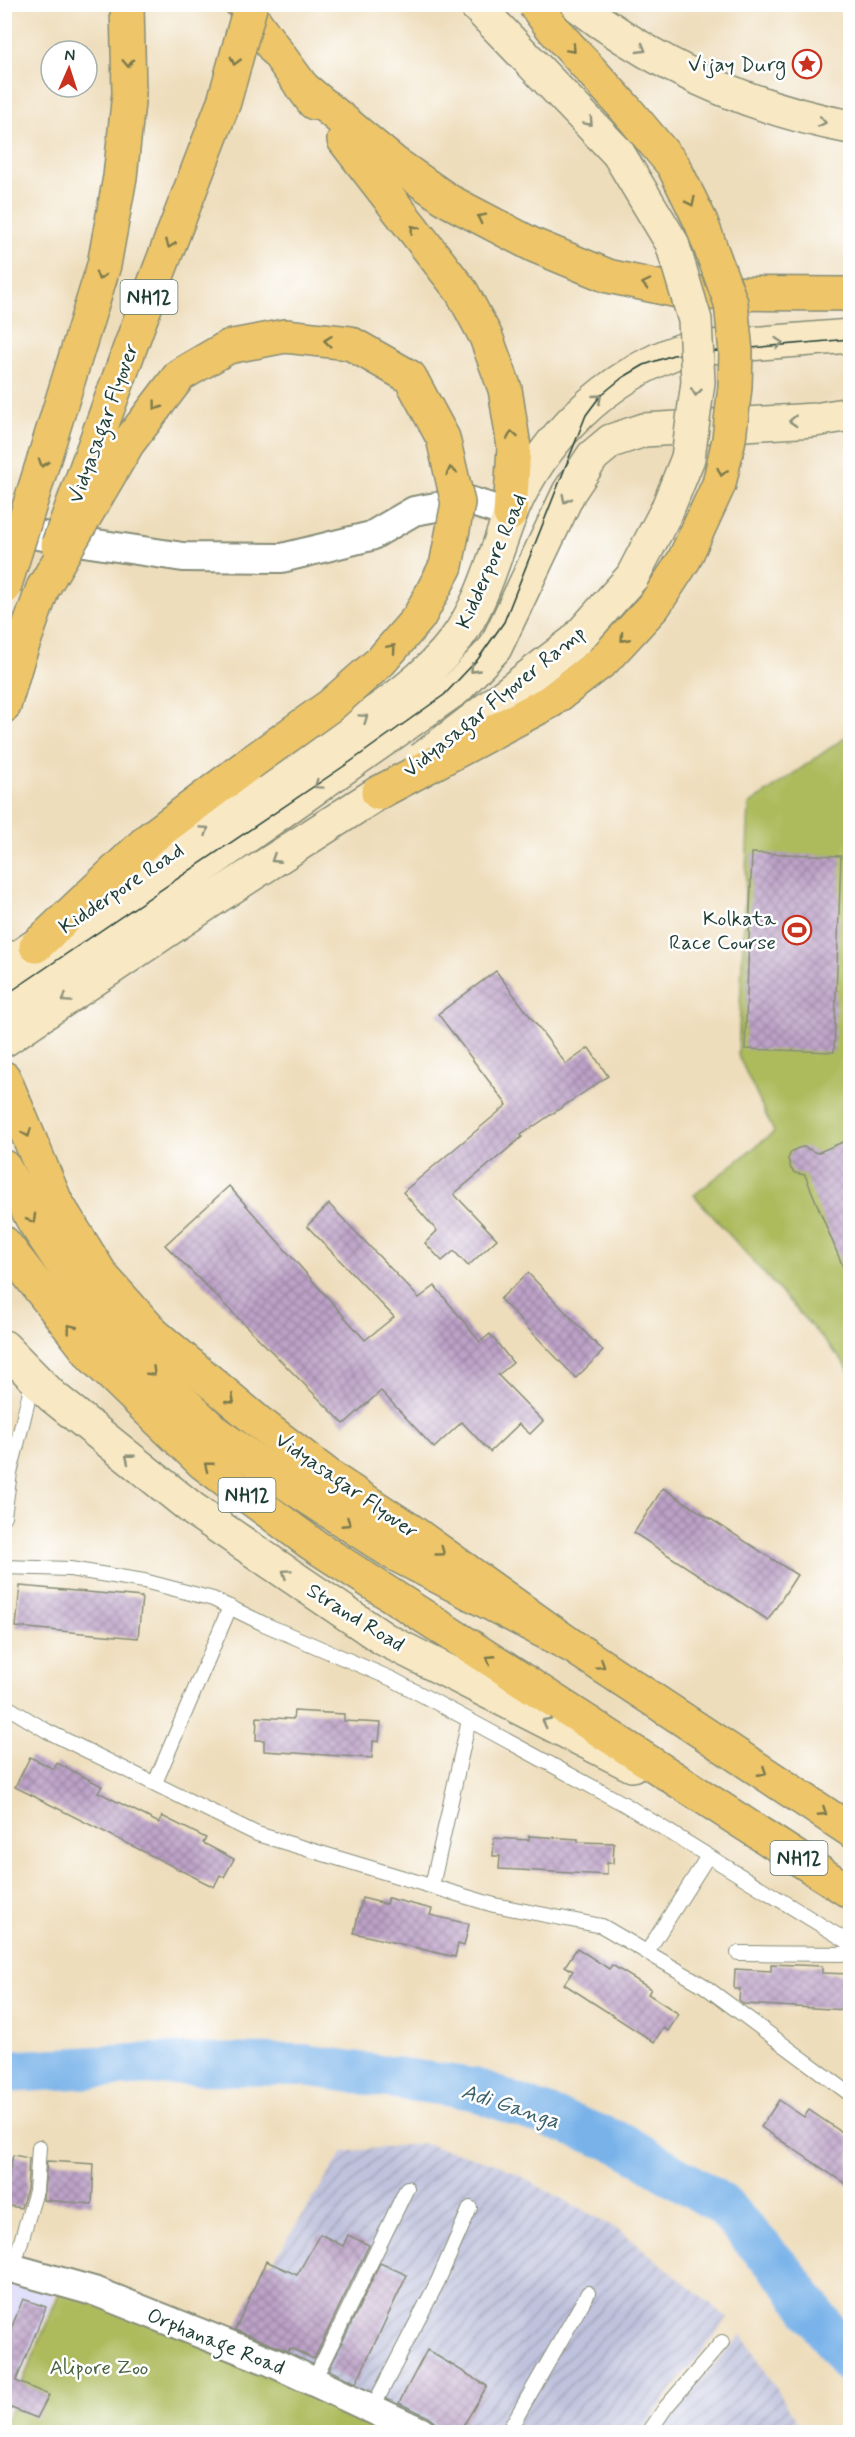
<svg xmlns="http://www.w3.org/2000/svg" width="855" height="2437" viewBox="0 0 855 2437" font-family="Mynerve,sans-serif">
<style>
.built{fill:#d9d7f8}
.industrial{fill:url(#industrial-furrows)}
.park{fill:#adbb5d;stroke:#667c48;stroke-width:1.5}
.lines{fill:none;stroke-linecap:round;stroke-linejoin:round}
.river{stroke:#78b2e9;stroke-width:42}
.building{fill:url(#building-cross-hatch)}
.service-casing{stroke:#868d78;stroke-width:16}
.minor-casing{stroke:#868d78;stroke-width:32}
.secondary-casing{stroke:#868d78;stroke-width:36}
.trunk-casing{stroke:#868d78;stroke-width:36}
.motorway-casing{stroke:#868d78;stroke-width:36}
.service{stroke:#fff;stroke-width:14}
.minor{stroke:#fff;stroke-width:28}
.secondary{stroke:#f8e8c3;stroke-width:33}
.trunk{stroke:#eec569;stroke-width:33}
.motorway{stroke:#eec569;stroke-width:33}
.tram{stroke:#1f3d34;stroke-width:1.5}
.secondary-bridge-casing{stroke:#868d78;stroke-width:36;stroke-linecap:butt}
.trunk-bridge-casing{stroke:#868d78;stroke-width:36;stroke-linecap:butt}
.motorway-bridge-casing{stroke:#868d78;stroke-width:36;stroke-linecap:butt}
.secondary-bridge{stroke:#f8e8c3;stroke-width:33}
.trunk-bridge{stroke:#eec569;stroke-width:33}
.motorway-bridge{stroke:#eec569;stroke-width:33}
.oneway{stroke:#7c7a4c}
.oneway2{stroke:#8c927c}
.labels{text-anchor:middle;stroke-width:5;stroke-linejoin:round;paint-order:stroke}
.shield{fill:#fff;stroke:#627771;stroke-width:1.5}
.shield-label{font-size:20px;font-weight:bold;fill:#1f3d34}
.poi-label{font-size:21px;fill:#1f3d34;stroke:#fff;text-anchor:end}
.street-label{font-size:21px;fill:#1f3d34;stroke:#fff}
.park-label{font-size:21px;fill:#4a6340;stroke:#fff}
.water-label{font-size:22px;font-style:italic;fill:#3a606a;stroke:#fff}
</style>
<defs>
<pattern id="industrial-furrows" width="10" height="10" patternUnits="userSpaceOnUse" patternTransform="scale(1.5)"><rect width="10" height="10" fill="#c0c2dd"/><path d="M-1 1l2-2M0 10L10 0M9 11l2-2" fill="none" stroke="#9b9fb4"/></pattern>
<pattern id="building-cross-hatch" width="8" height="8" patternUnits="userSpaceOnUse" patternTransform="scale(1.5)"><rect width="8" height="8" fill="#bda2c8"/><path d="M0 0l8 8M0 8l8-8" fill="none" stroke="#9985a3"/></pattern>
</defs>
<rect width="100%" height="100%" fill="#fff"/>
<filter id="ink" filterUnits="userSpaceOnUse"><feTurbulence type="fractalNoise" baseFrequency=".0167" numOctaves="2"/><feDisplacementMap in="SourceGraphic" scale="12" xChannelSelector="R" yChannelSelector="G"/><feConvolveMatrix kernelMatrix="1 2 1 2 8 2 1 2 1" color-interpolation-filters="sRGB"/></filter>
<filter id="wash" filterUnits="userSpaceOnUse"><feTurbulence type="fractalNoise" baseFrequency=".008" numOctaves="4" result="noise"/><feDisplacementMap in="SourceGraphic" scale="24" xChannelSelector="R" yChannelSelector="G"/><feGaussianBlur stdDeviation="1.35" result="paint"/><feColorMatrix in="noise" values="0 0 0 0 0 0 0 0 0 0 0 0 0 0 0 0 0 1.4 0 .05"/><feComposite in="paint" operator="in"/></filter>
<g filter="url(#wash)">
<rect width="100%" height="100%" fill="#edb"/>
<path class="built" d="M 5,2271 L 58,2287 L 5,2415 Z"/>
<g class="industrial">
<path d="M 422,2143 L 498,2164 L 621,2231 L 728,2318 L 663,2402 L 642,2432 L 426,2432 L 237,2338 L 270,2266 L 343,2152 Z"/>
<path d="M 742,2334 L 804,2432 L 658,2432 L 671,2413 Z"/>
</g>
<g class="park">
<path d="M 850,734 L 850,1374 L 845,1364 L 694,1195 L 774,1132 L 738,1055 L 749,805 Z"/>
<path d="M 62,2286 L 411,2432 L 5,2432 L 5,2424 Z"/>
</g>
<g class="lines">
<path class="river" d="M 4,2072 L 152,2064 L 304,2065 L 473,2089 L 623,2144 L 721,2204 L 787,2276 L 850,2363"/>
</g>
<g id="blocks">
<g class="building">
<path d="M 752,853 L 841,856 L 834,1052 L 745,1049 Z"/>
<path d="M 496,971 L 566,1064 L 589,1048 L 608,1076 L 521,1135 L 522,1137 L 454,1194 L 497,1239 L 468,1266 L 454,1251 L 442,1261 L 425,1243 L 437,1231 L 403,1192 L 507,1105 L 438,1014 Z"/>
<path d="M 850,1139 L 850,1284 L 805,1175 L 795,1173 L 791,1169 L 788,1159 L 791,1152 L 798,1148 L 804,1147 L 817,1153 Z"/>
<path d="M 229,1186 L 365,1340 L 394,1317 L 307,1226 L 329,1204 L 419,1298 L 435,1286 L 480,1342 L 490,1334 L 513,1363 L 498,1375 L 543,1421 L 530,1434 L 519,1424 L 490,1452 L 462,1422 L 434,1448 L 381,1391 L 344,1424 L 165,1245 Z"/>
<path d="M 528,1273 L 603,1351 L 576,1378 L 500,1299 Z"/>
<path d="M 663,1488 L 797,1575 L 768,1620 L 634,1533 Z"/>
<path d="M 20,1586 L 142,1597 L 138,1638 L 16,1627 Z"/>
<path d="M 294,1711 L 344,1714 L 344,1721 L 381,1723 L 379,1742 L 373,1741 L 372,1758 L 264,1751 L 264,1740 L 256,1740 L 257,1717 L 293,1719 Z"/>
<path d="M 30,1757 L 54,1769 L 57,1763 L 102,1786 L 98,1792 L 159,1823 L 162,1816 L 206,1838 L 203,1843 L 234,1859 L 224,1877 L 220,1875 L 214,1887 L 15,1787 Z"/>
<path d="M 529,1836 L 578,1839 L 578,1842 L 614,1843 L 613,1863 L 607,1863 L 607,1875 L 499,1869 L 500,1856 L 493,1856 L 494,1838 L 529,1840 Z"/>
<path d="M 362,1898 L 386,1904 L 388,1898 L 432,1909 L 430,1915 L 469,1924 L 464,1946 L 458,1944 L 455,1957 L 354,1933 Z"/>
<path d="M 577,1948 L 609,1969 L 612,1965 L 651,1989 L 648,1994 L 679,2014 L 668,2031 L 663,2028 L 654,2042 L 564,1984 L 573,1971 L 565,1966 Z"/>
<path d="M 771,1964 L 822,1966 L 822,1973 L 850,1974 L 848,2010 L 744,2004 L 739,2000 L 740,1989 L 734,1989 L 735,1969 L 771,1971 Z"/>
<path d="M 779,2100 L 804,2117 L 809,2110 L 850,2138 L 850,2187 L 761,2127 Z"/>
<path d="M 13,2155 L 29,2158 L 27,2189 L 21,2208 L 4,2205 L 4,2194 Z"/>
<path d="M 47,2161 L 94,2164 L 92,2204 L 43,2200 Z"/>
<path d="M 320,2234 L 343,2246 L 348,2235 L 369,2245 L 314,2359 L 290,2348 L 288,2351 L 235,2330 L 266,2261 L 297,2275 Z"/>
<path d="M 380,2263 L 407,2275 L 356,2383 L 329,2370 Z"/>
<path d="M 23,2299 L 46,2307 L 16,2381 L 49,2395 L 37,2418 L 6,2406 L 4,2408 L 4,2346 Z"/>
<path d="M 427,2350 L 487,2386 L 459,2433 L 442,2433 L 437,2429 L 434,2422 L 429,2417 L 399,2403 Z"/>
</g>
</g>
</g>
<g filter="url(#ink)">
<use href="#blocks" fill-opacity="0" stroke="#868d78" stroke-width="1.5"/>
<g class="lines">
<g class="service-casing">
<g id="service">
<path d="M 4,1516 L 10,1473 L 33,1380"/>
<path d="M 4,1567 L 70,1569 L 144,1581 L 213,1599 L 264,1624 L 392,1679 L 469,1720 L 624,1804 L 850,1943"/>
<path d="M 4,1705 L 47,1731 L 257,1834 L 494,1905 L 602,1926 L 703,1985 L 850,2094"/>
<path d="M 155,1783 L 230,1607"/>
<path d="M 432,1886 L 469,1720"/>
<path d="M 647,1952 L 708,1856"/>
<path d="M 738,1953 L 850,1954"/>
<path d="M 13,2268 L 36,2191 L 39,2147"/>
<path d="M 313,2382 L 407,2188"/>
<path d="M 372,2409 L 438,2281 L 470,2208"/>
<path d="M 508,2432 L 588,2293"/>
<path d="M 649,2432 L 666,2407 L 722,2342"/>
</g>
</g>
<g class="minor-casing">
<g id="minor">
<path d="M 4,530 L 183,557 L 282,558 L 371,536 L 414,511 L 469,501 L 510,514"/>
<path d="M 4,2266 L 97,2292 L 272,2362 L 421,2432"/>
</g>
</g>
<g class="secondary-casing">
<g id="secondary">
<path d="M 576,4 C 657,66 750,108 850,127"/>
<path d="M 4,967 C 107,898 208,828 309,757 C 359,722 419,689 456,639 C 482,604 494,557 509,518 C 539,441 607,375 685,349 L 850,336"/>
<path d="M 4,1007 L 457,688 L 495,648 L 569,492 L 593,456 L 611,441 L 644,430 L 815,420 L 850,414"/>
<path d="M 4,1040 L 218,896 L 378,793"/>
<path d="M 4,1347 L 52,1396 L 194,1510 L 384,1639 L 632,1765"/>
</g>
</g>
<g class="trunk-casing">
<g id="trunk">
<path d="M 4,706 L 17,661 L 43,588"/>
<path d="M 4,1078 L 56,1202 L 102,1276 L 154,1334 L 257,1421 L 337,1482 L 407,1528 L 572,1646 L 850,1830"/>
<path d="M 4,1243 L 92,1356 L 203,1463 L 312,1544 L 850,1892"/>
</g>
</g>
<g class="motorway-casing">
<g id="motorway">
<path d="M 242,4 L 314,103"/>
<path d="M 301,86 L 393,162 L 449,201 L 533,245 L 608,276 L 686,293 L 850,294"/>
<path d="M 344,140 L 462,292 L 486,337 L 505,389 L 514,447 L 510,514"/>
<path d="M 36,946 L 148,840 L 249,764"/>
<path d="M 4,1167 L 34,1222 L 78,1288 L 128,1349 L 216,1433 L 298,1491 L 393,1553 L 572,1646"/>
</g>
</g>
<use href="#service" class="service"/>
<use href="#minor" class="minor"/>
<use href="#secondary" class="secondary"/>
<use href="#trunk" class="trunk"/>
<use href="#motorway" class="motorway"/>
<path class="tram" d="M 4,996 L 350,762 L 444,695 L 478,659 L 504,622 L 586,415 L 601,395 L 622,378 L 644,365 L 673,355 L 850,339"/>
<g class="secondary-bridge-casing">
<path id="secondary-bridge" d="M 422,759 L 575,641 L 632,577 L 667,510 L 688,458 L 698,382 L 695,320 L 672,243 L 618,153 L 475,4"/>
</g>
<g class="trunk-bridge-casing">
<path id="trunk-bridge" d="M 58,545 L 139,323 L 224,102 L 251,4"/>
</g>
<g class="motorway-bridge-casing">
<g id="motorway-bridge">
<path d="M 4,588 L 104,265 L 120,177 L 129,93 L 127,4"/>
<path d="M 43,588 L 128,443 L 180,375 L 228,347 L 285,336 L 350,343 L 410,377 L 443,438 L 458,503 L 446,566 L 419,617 L 381,661 L 331,705 L 249,764"/>
<path d="M 378,793 L 551,701 L 604,660 L 654,606 L 684,560 L 719,484 L 729,439 L 735,387 L 736,352 L 731,303 L 701,222 L 673,165 L 625,108 L 554,30 L 534,4"/>
</g>
</g>
<use href="#secondary-bridge" class="secondary-bridge"/>
<use href="#trunk-bridge" class="trunk-bridge"/>
<use href="#motorway-bridge" class="motorway-bridge"/>
</g>
<defs><path id="oneway-chevron" d="M-2-3.5L2.5 0L-2 3.5" fill="none" stroke-width="1.6" stroke-linecap="round" stroke-linejoin="round" transform="scale(1.5)"/></defs>
<g class="oneway">
<use href="#oneway-chevron" transform="translate(572 49) rotate(47)"/>
<use href="#oneway-chevron" transform="translate(235 61) rotate(105)"/>
<use href="#oneway-chevron" transform="translate(128 63) rotate(88)"/>
<use href="#oneway-chevron" transform="translate(691 202) rotate(64)"/>
<use href="#oneway-chevron" transform="translate(481 218) rotate(-153)"/>
<use href="#oneway-chevron" transform="translate(414 229) rotate(-127)"/>
<use href="#oneway-chevron" transform="translate(170 244) rotate(111)"/>
<use href="#oneway-chevron" transform="translate(100 276) rotate(107)"/>
<use href="#oneway-chevron" transform="translate(646 284) rotate(-168)"/>
<use href="#oneway-chevron" transform="translate(328 341) rotate(-174)"/>
<use href="#oneway-chevron" transform="translate(157 406) rotate(127)"/>
<use href="#oneway-chevron" transform="translate(512 435) rotate(-99)"/>
<use href="#oneway-chevron" transform="translate(43 463) rotate(107)"/>
<use href="#oneway-chevron" transform="translate(451 471) rotate(-103)"/>
<use href="#oneway-chevron" transform="translate(722 472) rotate(103)"/>
<use href="#oneway-chevron" transform="translate(624 638) rotate(132)"/>
<use href="#oneway-chevron" transform="translate(392 648) rotate(-49)"/>
<use href="#oneway-chevron" transform="translate(27 1133) rotate(68)"/>
<use href="#oneway-chevron" transform="translate(32 1219) rotate(60)"/>
<use href="#oneway-chevron" transform="translate(71 1328) rotate(-128)"/>
<use href="#oneway-chevron" transform="translate(152 1372) rotate(44)"/>
<use href="#oneway-chevron" transform="translate(231 1400) rotate(41)"/>
<use href="#oneway-chevron" transform="translate(208 1466) rotate(-142)"/>
<use href="#oneway-chevron" transform="translate(347 1523) rotate(33)"/>
<use href="#oneway-chevron" transform="translate(441 1552) rotate(36)"/>
<use href="#oneway-chevron" transform="translate(490 1659) rotate(-147)"/>
<use href="#oneway-chevron" transform="translate(601 1665) rotate(34)"/>
<use href="#oneway-chevron" transform="translate(763 1772) rotate(33)"/>
<use href="#oneway-chevron" transform="translate(823 1812) rotate(33)"/>
</g>
<g class="oneway2">
<use href="#oneway-chevron" transform="translate(642 49) rotate(30)"/>
<use href="#oneway-chevron" transform="translate(589 122) rotate(47)"/>
<use href="#oneway-chevron" transform="translate(822 122) rotate(11)"/>
<use href="#oneway-chevron" transform="translate(779 343) rotate(-5)"/>
<use href="#oneway-chevron" transform="translate(696 392) rotate(97)"/>
<use href="#oneway-chevron" transform="translate(598 398) rotate(-41)"/>
<use href="#oneway-chevron" transform="translate(793 421) rotate(177)"/>
<use href="#oneway-chevron" transform="translate(566 499) rotate(116)"/>
<use href="#oneway-chevron" transform="translate(474 669) rotate(134)"/>
<use href="#oneway-chevron" transform="translate(364 718) rotate(-35)"/>
<use href="#oneway-chevron" transform="translate(318 785) rotate(145)"/>
<use href="#oneway-chevron" transform="translate(205 830) rotate(-35)"/>
<use href="#oneway-chevron" transform="translate(275 859) rotate(147)"/>
<use href="#oneway-chevron" transform="translate(66 999) rotate(146)"/>
<use href="#oneway-chevron" transform="translate(129 1458) rotate(-141)"/>
<use href="#oneway-chevron" transform="translate(286 1573) rotate(-146)"/>
<use href="#oneway-chevron" transform="translate(546 1722) rotate(-153)"/>
</g>
</g>
<defs>
<g id="sight-ring" transform="scale(1.5)"><circle r="9.5" fill="#fff" stroke="#c8321e" stroke-width="1.5"/><path d="M0-6L1.8-2.2L6-1.7L2.9 1.2L3.7 5.4L0 3.3L-3.7 5.4L-2.9 1.2L-6-1.7L-1.8-2.2Z" fill="#c8321e"/></g>
<g id="stadium-ring" transform="scale(1.5)"><circle r="9.5" fill="#fff" stroke="#c8321e" stroke-width="1.5"/><path d="M0-5a6.5 5 0 1 0 0 10a6.5 5 0 1 0 0-10ZM-3.5-1.8h7v3.6h-7Z" fill="#c8321e"/></g>
</defs>
<g fill-rule="evenodd">
<use href="#sight-ring" x="807" y="64"/>
<use href="#stadium-ring" x="797" y="930"/>
</g>
<g class="labels">
<g class="shield">
<rect x="120.5" y="280" width="57" height="34" rx="4.5"/>
<rect x="218.5" y="1478" width="57" height="34" rx="4.5"/>
<rect x="770.5" y="1841" width="57" height="34" rx="4.5"/>
</g>
<g class="shield-label">
<text x="149" y="304">NH12</text>
<text x="247" y="1502">NH12</text>
<text x="799" y="1865">NH12</text>
</g>
<g class="poi-label">
<text x="786" y="71">Vijay Durg</text>
<text x="776" y="925">Kolkata<tspan x="776" dy="24">Race Course</tspan></text>
</g>
<g class="street-label">
<text transform="translate(103 423) rotate(-70)" y="7">Vidyasagar Flyover</text>
<text transform="translate(491 561) rotate(-66)" y="7">Kidderpore Road</text>
<text transform="translate(494 701) rotate(-39)" y="7">Vidyasagar Flyover Ramp</text>
<text transform="translate(121 888) rotate(-34)" y="7">Kidderpore Road</text>
<text transform="translate(347 1485) rotate(35)" y="7">Vidyasagar Flyover</text>
<text transform="translate(356 1617) rotate(32)" y="7">Strand Road</text>
<text transform="translate(216 2341) rotate(22)" y="7">Orphanage Road</text>
</g>
<g class="park-label">
<text x="99" y="2374">Alipore Zoo</text>
</g>
<g class="water-label">
<text transform="translate(511 2105) rotate(18)" y="8">Adi Ganga</text>
</g>
</g>
<rect width="855" height="2437" fill="none" stroke="#fff" stroke-width="24"/>
<g transform="translate(69 69) rotate(3)"><circle r="28" fill="#ffffff" stroke="#a5b1ae" stroke-width="1.5"/>
<path d="M0-4.5L10 22L0 15L-10 22Z" fill="#c8321e"/>
<text y="-9" font-size="16" font-weight="bold" text-anchor="middle" fill="#1f3d34">N</text>
</g>
</svg>
